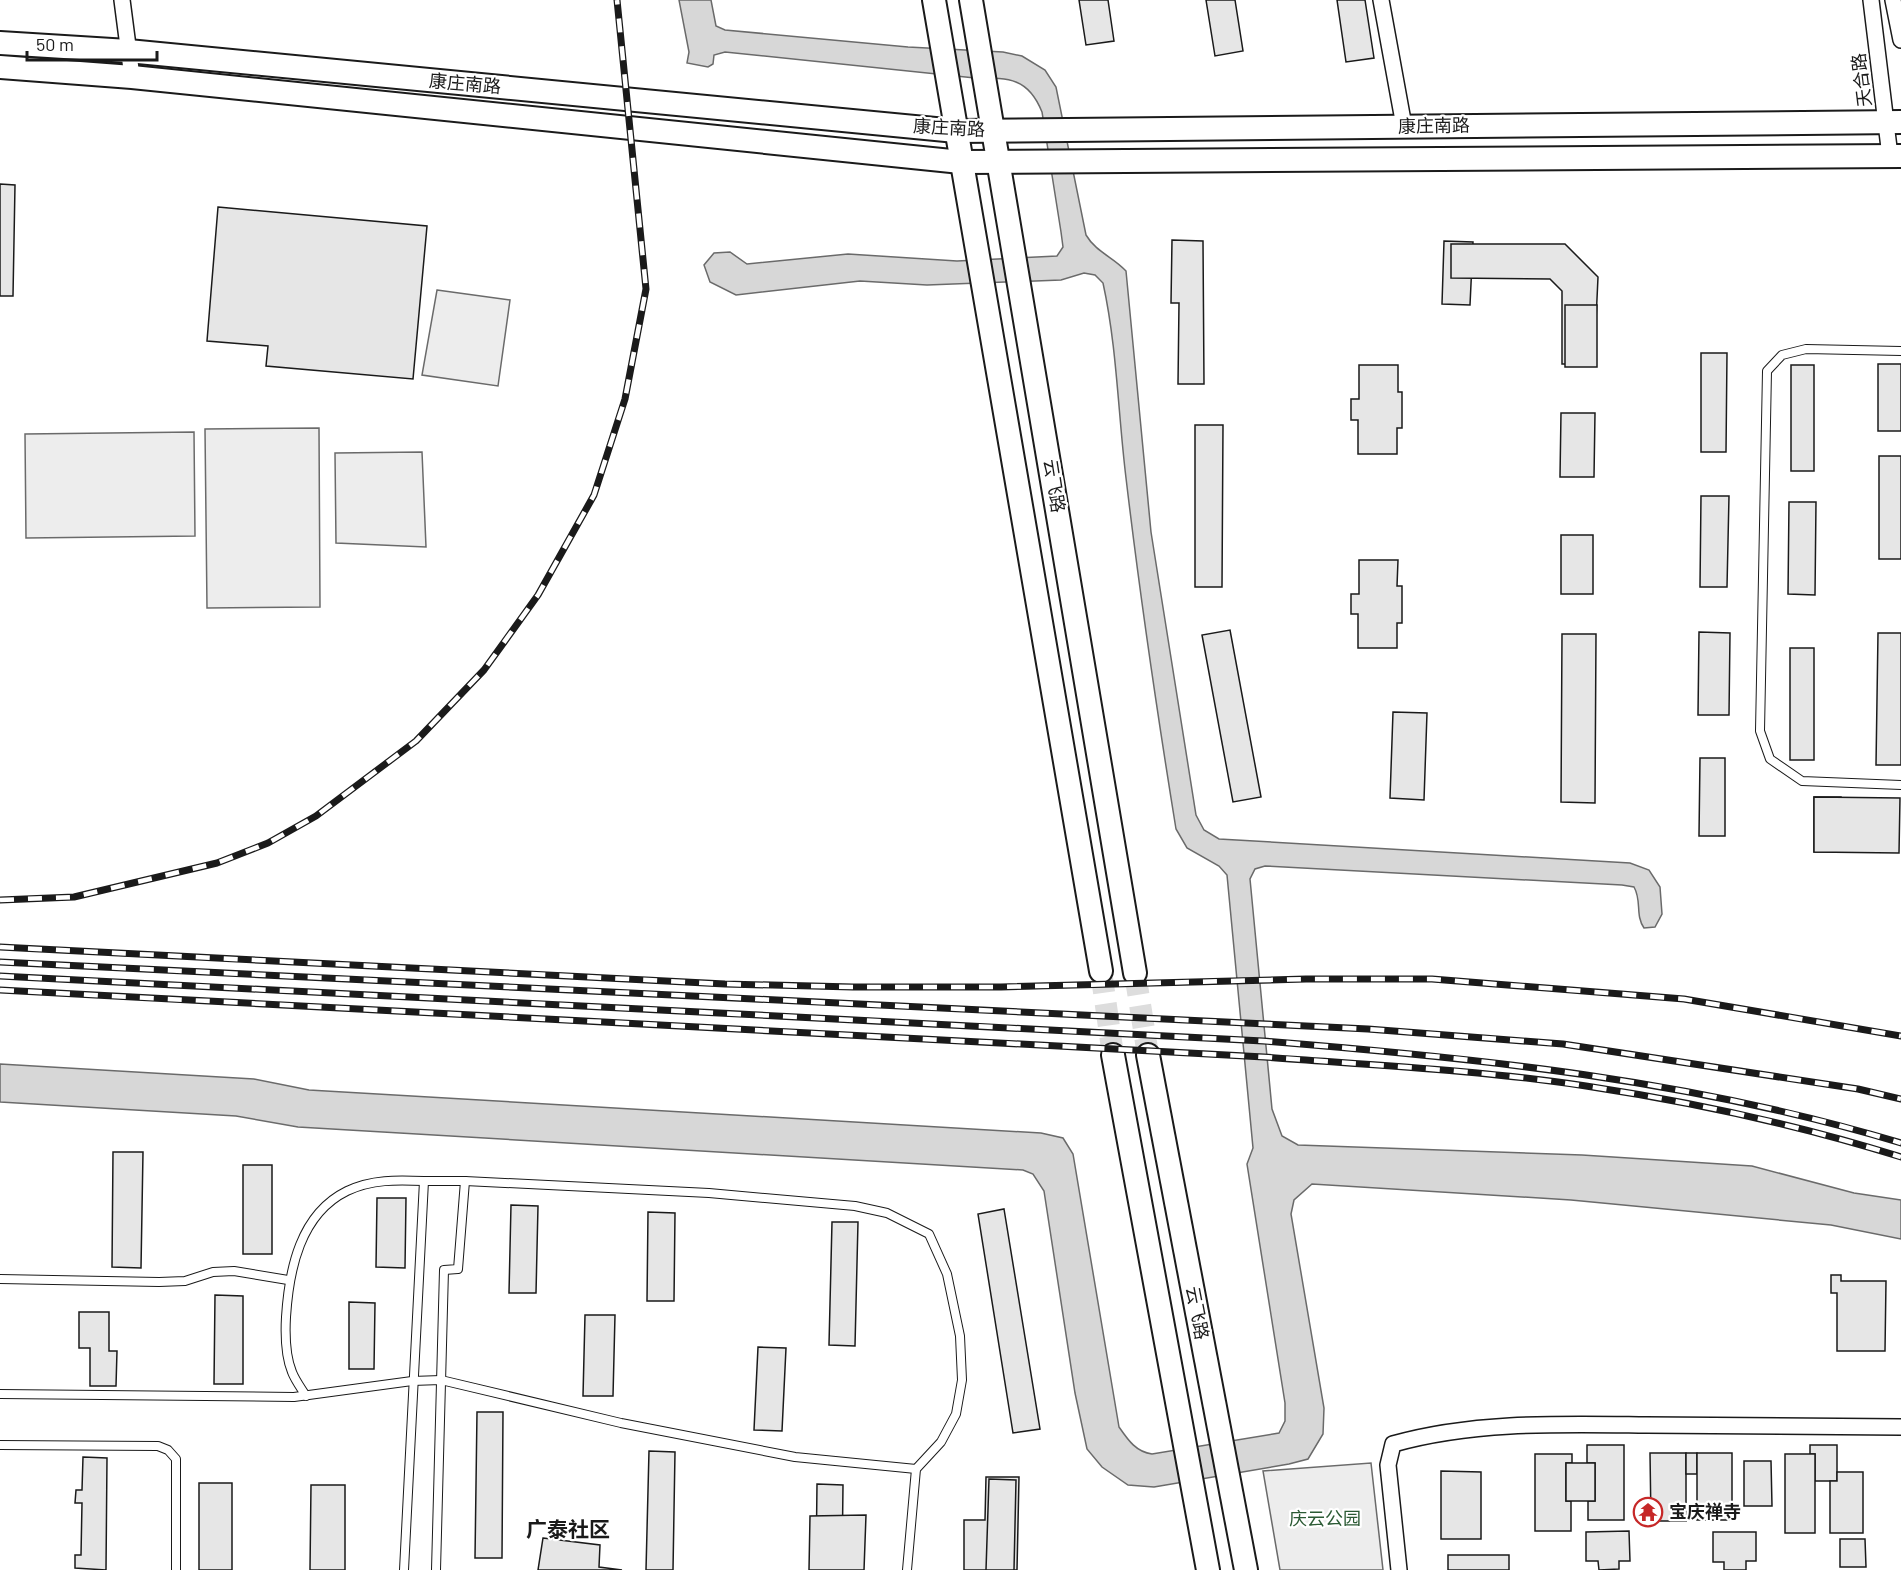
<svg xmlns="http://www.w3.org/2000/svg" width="1901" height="1570" viewBox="0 0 1901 1570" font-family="Barlow,'Noto Sans SC',sans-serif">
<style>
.built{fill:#ededed;stroke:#6a6a6a;stroke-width:1.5}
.water{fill:#d7d7d7;stroke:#6a6a6a;stroke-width:1.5}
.building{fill:#e6e6e6;stroke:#1a1a1a;stroke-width:1.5}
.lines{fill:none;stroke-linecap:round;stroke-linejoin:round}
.secondary-tunnel{stroke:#ddd;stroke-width:22;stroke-dasharray:22 11;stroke-linecap:butt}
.service-casing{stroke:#1a1a1a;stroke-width:10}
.minor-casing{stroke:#1a1a1a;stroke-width:18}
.secondary-casing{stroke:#1a1a1a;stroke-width:26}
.service{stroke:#fff;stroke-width:8}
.minor{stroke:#fff;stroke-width:15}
.secondary{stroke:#fff;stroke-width:22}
.rail-casing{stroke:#1a1a1a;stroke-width:7}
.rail{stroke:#fff;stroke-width:4.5;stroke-dasharray:14;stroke-linecap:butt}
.labels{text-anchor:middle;stroke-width:4.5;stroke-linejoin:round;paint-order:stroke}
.street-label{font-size:18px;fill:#1a1a1a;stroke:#fff}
.poi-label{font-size:18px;font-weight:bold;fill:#1a1a1a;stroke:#fff;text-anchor:start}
.park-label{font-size:18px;fill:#2b5a34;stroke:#fff}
.quarter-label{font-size:21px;font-weight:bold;fill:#1a1a1a;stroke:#fff}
</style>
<rect width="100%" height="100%" fill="#fff"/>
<g class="built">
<path d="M 437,290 L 510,300 L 498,386 L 422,375 Z"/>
<path d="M 319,428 L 320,607 L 207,608 L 205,429 Z"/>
<path d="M 194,432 L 195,536 L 26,538 L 25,434 Z"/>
<path d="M 422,452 L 426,547 L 336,543 L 335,453 Z"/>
<path d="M 1371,1463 L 1383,1570 L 1280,1570 L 1263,1471 Z"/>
</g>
<path class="water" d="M 679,0 L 711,0 L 716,26 L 725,30 L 908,47 L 1003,52 L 1022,56 L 1045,70 L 1056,87 L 1086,235 C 1096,252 1113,257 1126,271 L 1151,532 L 1196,815 L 1204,830 L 1219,839 L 1630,863 L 1649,870 L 1660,887 L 1662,914 L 1655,927 L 1644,928 C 1635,915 1642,901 1634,887 L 1622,885 L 1265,866 L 1255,869 L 1250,879 L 1272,1109 L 1282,1136 L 1298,1145 L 1582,1155 L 1752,1166 L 1854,1193 L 1901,1200 L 1901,1239 L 1831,1225 L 1571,1200 L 1312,1184 L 1294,1200 L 1291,1214 L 1324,1408 L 1323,1434 L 1308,1459 L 1289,1464 L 1154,1487 L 1128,1485 L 1102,1467 L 1087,1449 L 1075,1393 L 1044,1191 L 1033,1174 L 1023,1170 L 298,1127 L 236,1116 L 0,1102 L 0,1064 L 254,1079 L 309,1090 L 1041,1133 L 1063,1138 L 1073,1154 L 1119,1427 C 1128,1440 1136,1452 1152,1454 L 1279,1433 L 1285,1421 L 1285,1403 L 1247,1164 L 1253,1148 L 1227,875 L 1219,866 L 1187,848 L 1176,829 C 1157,712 1140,596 1126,478 C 1118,413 1117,347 1103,283 L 1095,275 L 1084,273 L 1061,280 L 927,285 L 860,281 L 736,295 L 710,282 L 704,265 L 714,253 L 730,252 L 747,264 L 848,254 L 957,261 L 1057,256 L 1063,247 L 1061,232 L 1042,112 C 1028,77 1008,78 975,78 L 725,52 L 714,55 L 713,64 L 708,67 L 687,63 L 689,52 Z"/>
<g class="building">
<path d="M 1079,0 L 1108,0 L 1114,41 L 1086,45 Z"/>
<path d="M 1206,0 L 1235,0 L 1243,51 L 1215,56 Z"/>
<path d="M 1337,0 L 1365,0 L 1374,58 L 1346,62 Z"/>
<path d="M 0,184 L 15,185 L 13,296 L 0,296 Z"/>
<path d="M 218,207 L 427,226 L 413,379 L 266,366 L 268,346 L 207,341 Z"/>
<path d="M 1172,240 L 1203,241 L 1204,384 L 1178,384 L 1179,303 L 1171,303 Z"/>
<path d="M 1444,241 L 1473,242 L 1470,305 L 1442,304 Z"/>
<path d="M 1451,244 L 1565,244 L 1598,277 L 1594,364 L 1562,364 L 1562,291 L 1550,279 L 1451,278 Z"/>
<rect x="1565" y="305" width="32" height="62"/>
<path d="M 1701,353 L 1727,353 L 1726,452 L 1701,452 Z"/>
<rect x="1878" y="364" width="23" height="67"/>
<path d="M 1359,365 L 1398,365 L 1398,392 L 1402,392 L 1402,428 L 1397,428 L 1397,454 L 1358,454 L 1358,420 L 1351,420 L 1351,399 L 1359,399 Z"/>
<rect x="1791" y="365" width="23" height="106"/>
<path d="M 1561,413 L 1595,413 L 1594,477 L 1560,477 Z"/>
<path d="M 1195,425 L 1223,425 L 1222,587 L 1195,587 Z"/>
<rect x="1879" y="456" width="22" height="103"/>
<path d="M 1701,496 L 1729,496 L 1727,587 L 1700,587 Z"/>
<path d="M 1789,502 L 1816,502 L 1815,595 L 1788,594 Z"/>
<rect x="1561" y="535" width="32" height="59"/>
<path d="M 1359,560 L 1398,560 L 1397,586 L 1402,586 L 1402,623 L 1397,623 L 1397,648 L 1358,648 L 1358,614 L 1351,614 L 1351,594 L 1359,594 Z"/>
<path d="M 1230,630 L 1261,797 L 1233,802 L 1202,635 Z"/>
<path d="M 1699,632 L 1730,633 L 1729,715 L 1698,715 Z"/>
<path d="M 1878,633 L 1901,633 L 1901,765 L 1876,765 Z"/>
<path d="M 1562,634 L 1596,634 L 1595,803 L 1561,802 Z"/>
<rect x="1790" y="648" width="24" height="112"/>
<path d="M 1393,712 L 1427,713 L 1424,800 L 1390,798 Z"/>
<path d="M 1700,758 L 1725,758 L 1725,836 L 1699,836 Z"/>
<path d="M 1814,797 L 1841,797 L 1840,852 L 1814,852 Z"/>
<path d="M 1814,797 L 1900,798 L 1899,853 L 1814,852 Z"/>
<path d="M 113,1152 L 143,1152 L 141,1268 L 112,1267 Z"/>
<rect x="243" y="1165" width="29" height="89"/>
<path d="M 377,1198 L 406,1198 L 405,1268 L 376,1267 Z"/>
<path d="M 511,1205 L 538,1206 L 536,1293 L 509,1293 Z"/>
<path d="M 1004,1209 L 1040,1429 L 1013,1433 L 978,1214 Z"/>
<path d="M 648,1212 L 675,1213 L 674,1301 L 647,1301 Z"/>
<path d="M 832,1222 L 858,1222 L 855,1346 L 829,1345 Z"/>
<path d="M 1831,1275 L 1841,1275 L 1841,1281 L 1886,1281 L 1885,1351 L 1837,1351 L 1837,1293 L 1831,1293 Z"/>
<path d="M 215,1295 L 243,1296 L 243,1384 L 214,1384 Z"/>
<path d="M 349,1302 L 375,1303 L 374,1369 L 349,1369 Z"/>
<path d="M 79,1312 L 109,1312 L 109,1351 L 117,1351 L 116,1386 L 90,1386 L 90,1348 L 79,1348 Z"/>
<path d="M 585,1315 L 615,1315 L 613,1396 L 583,1396 Z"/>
<path d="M 758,1347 L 786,1348 L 782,1431 L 754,1430 Z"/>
<path d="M 477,1412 L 503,1412 L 502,1558 L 475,1558 Z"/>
<path d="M 1587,1445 L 1624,1445 L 1624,1520 L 1588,1520 L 1588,1501 L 1595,1501 L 1595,1463 L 1587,1463 Z"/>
<path d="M 1810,1445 L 1837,1445 L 1837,1481 L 1815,1481 L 1815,1454 L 1810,1454 Z"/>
<path d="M 649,1451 L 675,1452 L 673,1570 L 646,1570 Z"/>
<path d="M 1650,1453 L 1686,1453 L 1686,1521 L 1651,1521 Z"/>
<rect x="1686" y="1453" width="11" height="21"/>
<rect x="1697" y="1453" width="35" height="67"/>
<path d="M 1535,1454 L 1572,1454 L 1572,1463 L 1566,1463 L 1566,1501 L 1571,1501 L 1571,1531 L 1535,1531 Z"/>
<rect x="1785" y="1454" width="30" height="79"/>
<path d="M 83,1457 L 107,1458 L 106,1570 L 75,1568 L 75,1555 L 81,1555 L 82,1503 L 75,1503 L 76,1490 L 82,1490 Z"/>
<path d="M 1744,1461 L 1771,1461 L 1772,1506 L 1744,1506 Z"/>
<rect x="1566" y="1463" width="29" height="38"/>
<path d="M 1441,1471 L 1481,1472 L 1481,1539 L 1441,1539 Z"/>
<path d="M 1837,1472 L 1863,1472 L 1863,1533 L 1830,1533 L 1830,1481 L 1837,1481 Z"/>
<path d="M 986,1477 L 1019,1477 L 1017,1570 L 964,1570 L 964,1520 L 985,1520 Z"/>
<path d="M 989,1479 L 1016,1480 L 1014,1570 L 986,1570 Z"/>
<rect x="199" y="1483" width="33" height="87"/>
<path d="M 817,1484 L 843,1485 L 842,1570 L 816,1570 Z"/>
<path d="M 311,1485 L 345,1485 L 345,1570 L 310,1570 Z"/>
<path d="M 866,1515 L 864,1570 L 809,1570 L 810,1516 Z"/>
<path d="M 1629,1531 L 1630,1561 L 1619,1561 L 1619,1569 L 1599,1570 L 1598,1561 L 1586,1561 L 1586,1532 Z"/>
<path d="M 1713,1532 L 1756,1532 L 1756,1561 L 1746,1561 L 1746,1570 L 1724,1570 L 1724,1562 L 1713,1562 Z"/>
<path d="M 543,1538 L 600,1545 L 599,1567 L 622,1570 L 538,1570 Z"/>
<path d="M 1840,1539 L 1865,1539 L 1866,1567 L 1840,1567 Z"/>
<rect x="1448" y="1555" width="61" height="15"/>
</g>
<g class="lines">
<g class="secondary-tunnel">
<path d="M 1101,971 L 1113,1055"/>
<path d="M 1135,973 L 1148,1055"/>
</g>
<g class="service-casing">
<g id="service">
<path d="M 1901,351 L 1806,349 L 1782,355 L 1767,371 L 1760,731 L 1770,759 L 1802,781 L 1901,785"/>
<path d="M 465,1181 L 709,1193 L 855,1206 L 887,1213 L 929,1234 L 947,1274 L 960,1336 L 962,1380 L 956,1414 L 941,1442 L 916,1469 L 907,1570"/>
<path d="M 0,1279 L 159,1282 L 185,1281 L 213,1272 L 234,1271 L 288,1280"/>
<path d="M 0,1394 L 294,1397 L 412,1381 L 441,1380 L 621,1423 L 795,1457 L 916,1469"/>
<path d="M 306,1396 C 301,1388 295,1380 292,1372 C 285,1355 285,1335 286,1317 C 289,1270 300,1214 347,1191 C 372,1179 397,1180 424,1181"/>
<path d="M 0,1445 L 158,1446 L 168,1450 L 176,1459 L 176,1570"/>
<path d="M 404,1570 L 424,1181 L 465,1181 L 458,1269 L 444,1270 L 436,1570"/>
</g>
</g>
<g class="minor-casing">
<g id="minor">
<path d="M 122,0 L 132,77"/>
<path d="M 1381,0 L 1404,126"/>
<path d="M 1871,0 L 1890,156"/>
<path d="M 1893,0 L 1901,40"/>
<path d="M 1399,1570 L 1388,1465 L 1393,1444 C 1474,1421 1563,1424 1646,1425 C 1731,1426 1816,1427 1901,1427"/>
</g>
</g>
<g class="secondary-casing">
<g id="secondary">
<path d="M 934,0 L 1101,971"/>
<path d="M 971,0 L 1135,973"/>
<path d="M 0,43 L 128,51 L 956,131 L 1901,122"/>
<path d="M 0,67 L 132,77 L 961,162 L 1901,156"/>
<path d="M 1113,1055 L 1208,1570"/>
<path d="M 1148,1055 L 1246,1570"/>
</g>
</g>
<use href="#service" class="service"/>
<use href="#minor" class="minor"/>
<use href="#secondary" class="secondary"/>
<g class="rail-casing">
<g id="rail">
<path d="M 0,900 L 74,897 L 217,863 L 268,843 L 316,816 L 416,741 L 484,670 L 538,595 L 594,495 L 625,399 L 646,289 L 617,0"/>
<path d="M 0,947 L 725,984 L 853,987 L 1001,987 L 1306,979 L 1432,979 L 1684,999 L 1901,1036"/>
<path d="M 0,962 L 1368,1029 L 1563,1044 L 1858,1089 L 1901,1099"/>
<path d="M 0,976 L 1263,1041 C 1478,1058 1693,1080 1901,1143"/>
<path d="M 0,990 L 1264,1057 C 1371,1065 1480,1070 1586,1086 C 1692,1102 1799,1125 1901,1157"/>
</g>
</g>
<use href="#rail" class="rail"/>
</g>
<defs>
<g id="temple-ring" transform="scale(1.5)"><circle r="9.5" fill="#fff" stroke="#c62828" stroke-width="1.5"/><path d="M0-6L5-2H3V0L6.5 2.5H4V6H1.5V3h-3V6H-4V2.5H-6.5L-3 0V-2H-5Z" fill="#c62828"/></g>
</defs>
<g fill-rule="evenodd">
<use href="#temple-ring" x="1648" y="1512"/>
</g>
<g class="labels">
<g class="street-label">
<text transform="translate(1862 80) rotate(-97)" y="6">天合路</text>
<text transform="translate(465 84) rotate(5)" y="6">康庄南路</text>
<text transform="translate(1434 126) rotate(-1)" y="6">康庄南路</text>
<text transform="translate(949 128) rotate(3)" y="6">康庄南路</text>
<text transform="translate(1054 486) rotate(81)" y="6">云飞路</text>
<text transform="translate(1197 1313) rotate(79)" y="6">云飞路</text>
</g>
<g class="poi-label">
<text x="1669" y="1518">宝庆禅寺</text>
</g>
<g class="park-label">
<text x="1325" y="1525">庆云公园</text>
</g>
<g class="quarter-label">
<text x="568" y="1537">广泰社区</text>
</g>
</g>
<path d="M27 51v9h130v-9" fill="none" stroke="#1a1a1a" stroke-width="3"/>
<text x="36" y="51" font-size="18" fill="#1a1a1a" stroke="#ffffff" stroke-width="4.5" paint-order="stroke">50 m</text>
</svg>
